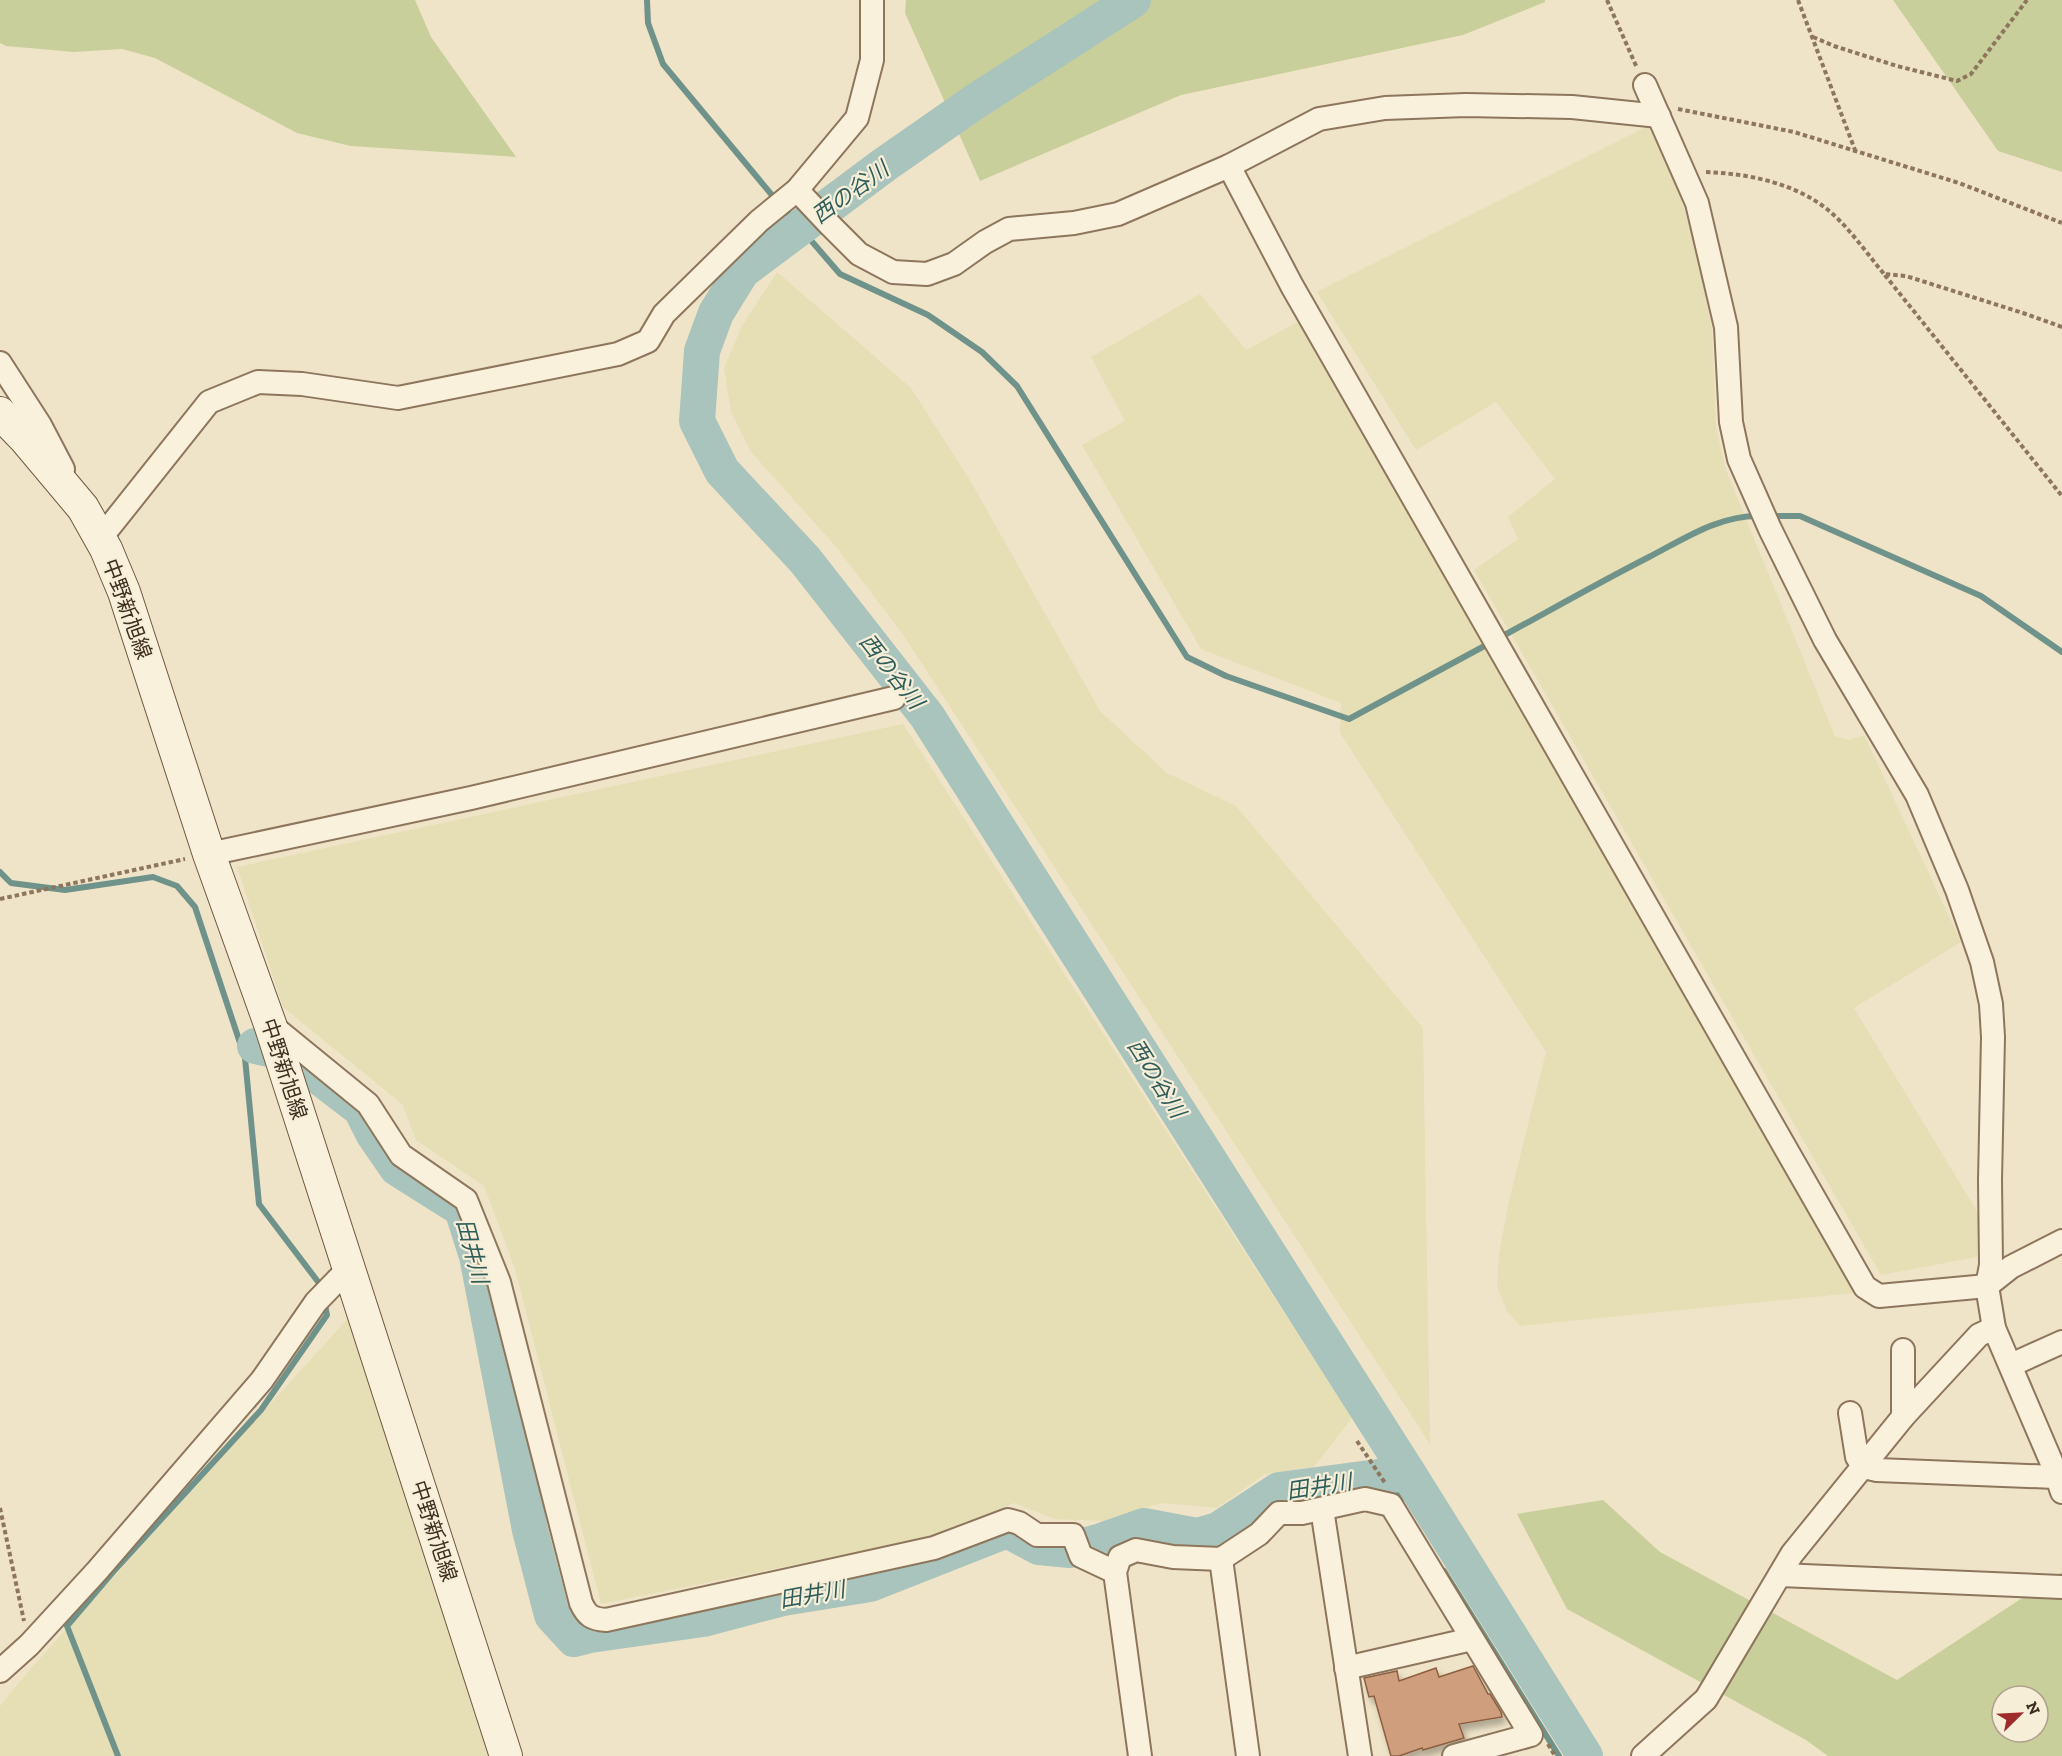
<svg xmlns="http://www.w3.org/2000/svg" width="2062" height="1756" viewBox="0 0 2062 1756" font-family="'Zilla Slab','Noto Sans JP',serif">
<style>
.farmland{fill:#e6deb5}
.green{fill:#c9cf9b;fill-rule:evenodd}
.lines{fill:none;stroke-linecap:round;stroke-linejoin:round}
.stream{stroke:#6f938a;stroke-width:6}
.river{stroke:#a9c4bc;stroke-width:36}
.building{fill:#cf9f7d;stroke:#8d5f41;stroke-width:1.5;filter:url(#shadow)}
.minor-casing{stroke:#8d765c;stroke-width:26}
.secondary-casing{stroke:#6f573f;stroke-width:34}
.path{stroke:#8d765c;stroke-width:4;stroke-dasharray:4.5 3;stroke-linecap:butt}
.minor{stroke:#faf1dc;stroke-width:22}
.secondary{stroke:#faf1dc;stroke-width:32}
.labels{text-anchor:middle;stroke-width:4.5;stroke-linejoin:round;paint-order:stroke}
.street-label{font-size:21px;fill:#3d2e20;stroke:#f7eed8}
.water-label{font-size:22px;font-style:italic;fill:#2f5d5a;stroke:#f7eed8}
</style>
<defs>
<filter id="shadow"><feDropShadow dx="3.5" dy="6" stdDeviation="3" flood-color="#0004"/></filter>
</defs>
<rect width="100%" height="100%" fill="#f0e4c8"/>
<g class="farmland">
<path d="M 1648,126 L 1673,174 L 1692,235 L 1712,328 L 1716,427 L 1726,470 L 1835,736 L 1849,740 L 1864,735 L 1961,942 L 1854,1008 L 1978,1213 L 1977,1257 L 1881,1275 L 1474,570 L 1518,539 L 1508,517 L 1555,479 L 1496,402 L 1416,450 L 1317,292 Z"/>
<path d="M 777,272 L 911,388 L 971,482 L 1100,711 L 1167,773 L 1236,806 L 1423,1028 L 1430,1444 L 902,633 L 837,548 L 751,452 L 731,412 L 724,368 L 742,326 Z"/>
<path d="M 1200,294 L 1246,350 L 1298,322 L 1854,1293 L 1520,1326 L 1506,1310 L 1497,1286 L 1499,1254 L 1508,1205 L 1546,1052 L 1340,733 L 1341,703 L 1201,649 L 1082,445 L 1125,421 L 1091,357 Z"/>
<path d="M 903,724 L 1352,1418 L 1314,1467 L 1265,1474 L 1217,1508 L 1161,1503 L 1104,1521 L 1055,1519 L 1014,1503 L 936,1536 L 601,1604 L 515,1269 L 484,1186 L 416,1140 L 402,1104 L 283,1007 L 237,867 Z"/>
<path d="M 352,1314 L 492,1756 L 0,1756 L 0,1706 L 32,1667 Z"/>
</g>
<g class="green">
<path d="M 0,0 L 415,0 L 431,37 L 516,157 L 351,146 L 297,133 L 155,58 L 122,49 L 74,52 L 6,46 L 0,43 Z"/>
<path d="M 906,0 L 1545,0 L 1545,2 L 1463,35 L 1181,95 L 980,181 L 905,13 Z"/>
<path d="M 1893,0 L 2062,0 L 2062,172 L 1998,151 Z"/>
<path d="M 1603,1500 L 1660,1552 L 1897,1680 L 2062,1572 L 2062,1756 L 1828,1756 L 1806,1740 L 1567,1609 L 1517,1514 ZM 2002,1696 L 2038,1696 L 2038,1732 L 2002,1732 Z"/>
</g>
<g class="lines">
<g class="stream">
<path d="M 647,0 L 648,23 L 663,64 L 776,200"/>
<path d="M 783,208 L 840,274 L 928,315 L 982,352 L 1017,386 L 1187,657 L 1226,676 L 1349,719 L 1490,643"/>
<path d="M 1770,516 L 1800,516 L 1981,596 L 2062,652"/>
<path d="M 1499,638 C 1549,611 1598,583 1649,557 C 1684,539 1719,515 1760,516"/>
<path d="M 0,872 L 11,883 L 65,890 L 153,877 L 177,886 L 195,907 L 245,1058 L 259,1204 L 322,1287"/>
<path d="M 1386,1476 L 1401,1501"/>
<path d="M 1444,1571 L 1559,1756"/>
<path d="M 118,1756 L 67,1626 L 113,1572 L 261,1410 L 327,1315 L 324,1300"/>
</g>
<g class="river">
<path d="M 1133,0 L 973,103 L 884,165 L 742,271 L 716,313 L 702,351 L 697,421 L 722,471 L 805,560 L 927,716 L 1408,1473 L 1585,1756"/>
<path d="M 255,1046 L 288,1053 L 361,1109 L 373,1133 L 397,1168 L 462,1209 L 477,1256 L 530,1530 L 552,1615 L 574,1639 L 590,1635 L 703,1619 L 783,1598 L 870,1584 L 1007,1530 L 1039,1547 L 1070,1550 L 1101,1541 L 1144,1526 L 1197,1536 L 1218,1530 L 1279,1490 L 1408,1473"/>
</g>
</g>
<path class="building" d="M 1473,1666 L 1488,1694 L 1490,1694 L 1501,1712 L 1502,1717 L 1459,1724 L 1464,1738 L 1423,1750 L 1422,1748 L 1399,1756 L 1391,1756 L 1374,1696 L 1369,1697 L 1364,1678 L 1397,1671 L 1399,1681 L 1436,1668 L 1439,1677 Z"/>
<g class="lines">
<g class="minor-casing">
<g id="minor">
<path d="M 1645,85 L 1697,203 L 1726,327 L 1731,422 L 1739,459 L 1770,529 L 1825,640 L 1917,795 L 1957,890 L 1982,962 L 1991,1004 L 1993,1037 L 1990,1180 L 1991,1265 L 1987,1286 L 1994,1328 L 2054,1468 L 2062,1492"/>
<path d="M 1229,166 L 1292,286 L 1865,1287 L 1879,1296 L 1987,1286 L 2011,1267 L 2062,1241"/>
<path d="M 797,190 L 828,223 L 859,254 L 893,272 L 927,274 L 954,264 L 985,242 L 1009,229 L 1074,223 L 1118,214 L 1229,166 L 1319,119 L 1385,108 L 1466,105 L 1572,107 L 1659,116"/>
<path d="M 0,363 L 40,425 L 63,469"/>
<path d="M 100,539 L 209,402 L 258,382 L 302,384 L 398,398 L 618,354 L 648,341 L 664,314 L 759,221 L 797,190 L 857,118 L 872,60 L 872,0"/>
<path d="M 209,854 L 471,798 L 894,698"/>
<path d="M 270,1024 L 368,1104 L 401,1155 L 466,1200 L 499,1282 L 581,1603 C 587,1616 592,1619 606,1620 L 934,1548 L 1008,1520 L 1019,1523 L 1037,1535 L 1073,1535 L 1081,1556 L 1115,1572"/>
<path d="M 2011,1365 L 2062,1342"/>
<path d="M 1850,1413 L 1857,1457 L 1864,1467 L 1877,1470 L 2056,1477"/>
<path d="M 1903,1417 L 1903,1350"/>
<path d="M 1322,1509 L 1360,1756"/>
<path d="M 1221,1559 L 1248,1756"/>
<path d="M 1780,1575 L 2062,1587"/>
<path d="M 1346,1668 L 1472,1639"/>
<path d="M 0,1671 L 29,1645 L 97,1571 L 262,1380 L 316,1302 L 349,1268"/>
<path d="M 1140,1756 L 1115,1572 L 1120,1557 L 1136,1550 L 1173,1557 L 1221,1559 L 1259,1534 L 1279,1513 L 1302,1513 L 1365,1499 L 1391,1505 L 1531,1735 L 1454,1756"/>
<path d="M 1643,1756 L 1706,1699 L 1792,1554 L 1903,1417 L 1979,1335 L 1994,1328"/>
</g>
</g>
<g class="secondary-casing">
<path id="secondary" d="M 0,413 L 26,440 L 83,508 L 106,549 L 124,592 L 209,854 L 270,1024 L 506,1756"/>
</g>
<g class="path">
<path d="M 1607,0 L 1637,68"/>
<path d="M 1798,0 L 1855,150"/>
<path d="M 1813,37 L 1834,46 L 1897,66 L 1957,81 L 1971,74 L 2027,0"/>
<path d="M 1678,109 L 1794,132 L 1959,183 L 2062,223"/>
<path d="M 1706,172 C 1754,174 1805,185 1839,220 C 1855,236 1869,256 1884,274"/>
<path d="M 2062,327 L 2023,313 L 1906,276 L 1884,274 L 2062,496"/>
<path d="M 0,899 L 185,859"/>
<path d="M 1357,1441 L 1385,1483"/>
<path d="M 0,1508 L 24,1621"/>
<path d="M 1548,1744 L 1555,1756"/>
</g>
<use href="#minor" class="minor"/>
<use href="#secondary" class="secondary"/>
</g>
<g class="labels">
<g class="street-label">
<text transform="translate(127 609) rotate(70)" y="7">中野新旭線</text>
<text transform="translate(284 1069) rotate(72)" y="7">中野新旭線</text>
<text transform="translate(434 1531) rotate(72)" y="7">中野新旭線</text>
</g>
<g class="water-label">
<text transform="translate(850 192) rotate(-36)" y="8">西の谷川</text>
<text transform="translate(892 671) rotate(52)" y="8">西の谷川</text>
<text transform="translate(1157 1078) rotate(58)" y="8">西の谷川</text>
<text transform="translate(473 1251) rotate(75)" y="8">田井川</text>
<text transform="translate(1319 1486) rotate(-9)" y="8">田井川</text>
<text transform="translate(812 1594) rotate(-10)" y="8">田井川</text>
</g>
</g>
<g transform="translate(2020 1714) rotate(66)"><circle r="28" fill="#f7eed8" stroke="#ada18e" stroke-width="1.5"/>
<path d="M0-4.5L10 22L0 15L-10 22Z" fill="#9e2a2b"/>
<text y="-9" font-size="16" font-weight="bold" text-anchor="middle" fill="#3d2e20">N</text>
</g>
</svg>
